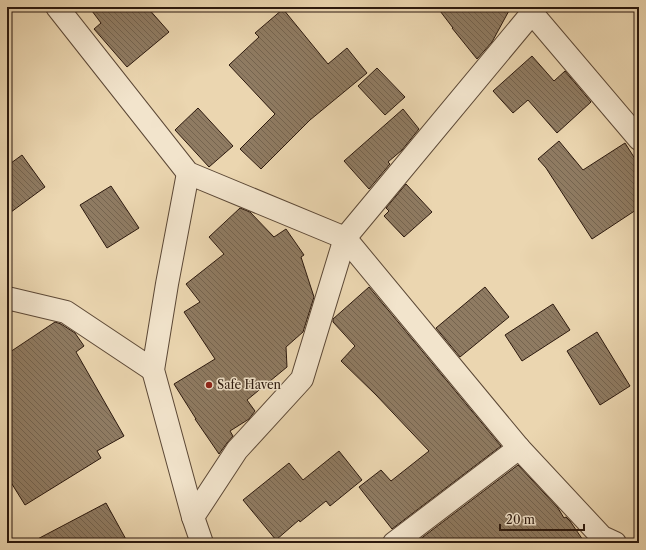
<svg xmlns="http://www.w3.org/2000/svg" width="646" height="550" viewBox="0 0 646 550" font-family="'Libre Caslon Text',serif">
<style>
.building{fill:url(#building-back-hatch);stroke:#2c190e}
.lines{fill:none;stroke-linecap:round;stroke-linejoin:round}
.minor-casing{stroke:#5c4836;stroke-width:24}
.minor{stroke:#f2e4cc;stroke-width:22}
.poi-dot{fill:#8f2418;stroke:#f2e4cc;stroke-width:1.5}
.labels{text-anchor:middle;stroke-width:3;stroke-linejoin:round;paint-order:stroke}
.poi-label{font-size:12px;fill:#2c190e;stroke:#f2e4cc;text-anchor:start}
</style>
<defs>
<pattern id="building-back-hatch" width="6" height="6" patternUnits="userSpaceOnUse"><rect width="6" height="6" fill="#8f7b62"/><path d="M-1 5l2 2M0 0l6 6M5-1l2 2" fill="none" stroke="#75644f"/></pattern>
</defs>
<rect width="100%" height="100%" fill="#ebd6b0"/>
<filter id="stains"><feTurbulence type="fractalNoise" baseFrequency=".005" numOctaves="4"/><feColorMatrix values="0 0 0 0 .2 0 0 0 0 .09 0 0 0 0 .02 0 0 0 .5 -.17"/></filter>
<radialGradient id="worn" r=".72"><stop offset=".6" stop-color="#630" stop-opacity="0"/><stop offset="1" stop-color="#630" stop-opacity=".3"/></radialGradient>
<g class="building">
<path d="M 89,7 L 147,7 L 169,32 L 127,67 L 94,29 L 101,23 Z"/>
<path d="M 437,7 L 511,7 L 492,42 L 477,59 L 452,28 L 453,28 Z"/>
<path d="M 283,9 L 328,64 L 347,48 L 367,73 L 310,120 L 261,169 L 240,149 L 275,114 L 229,65 L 259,37 L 255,33 Z"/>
<path d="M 532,56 L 554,81 L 565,71 L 591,102 L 557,133 L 528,100 L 513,113 L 493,91 Z"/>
<path d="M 377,68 L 405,97 L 385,115 L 358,86 Z"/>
<path d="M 198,108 L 233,146 L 209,167 L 175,130 Z"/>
<path d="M 403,109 L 419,129 L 402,150 L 388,162 L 390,164 L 369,189 L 344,161 Z"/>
<path d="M 559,141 L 583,170 L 625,143 L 639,165 L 639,208 L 592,239 L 546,168 L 538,159 Z"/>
<path d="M 22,155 L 45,187 L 7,215 L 7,166 Z"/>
<path d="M 406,184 L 432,212 L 404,237 L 384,216 L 389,211 L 386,208 Z"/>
<path d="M 111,186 L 139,228 L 107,248 L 80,205 Z"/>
<path d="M 240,208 L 250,212 L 274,237 L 286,229 L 304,255 L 301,257 L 314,297 L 303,332 L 286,347 L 287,367 L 247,400 L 255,411 L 249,419 L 230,431 L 233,436 L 227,443 L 219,454 L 195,419 L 196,419 L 174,384 L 215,359 L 184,312 L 200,302 L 186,284 L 224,254 L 209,237 Z"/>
<path d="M 369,287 L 501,446 L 392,529 L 359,487 L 381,470 L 391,481 L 429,451 L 376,395 L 341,361 L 355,346 L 333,322 L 333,319 Z"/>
<path d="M 485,287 L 509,317 L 460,357 L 436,328 Z"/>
<path d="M 553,304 L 570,330 L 522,361 L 505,335 Z"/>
<path d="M 55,322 L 61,324 L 75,333 L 84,346 L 76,352 L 124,436 L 97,451 L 101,458 L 25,505 L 7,476 L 7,354 Z"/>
<path d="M 597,332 L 630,386 L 600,405 L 567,351 Z"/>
<path d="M 339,451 L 362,480 L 330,506 L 326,501 L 300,522 L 299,520 L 276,540 L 243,500 L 289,463 L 303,480 Z"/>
<path d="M 518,465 L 558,508 L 564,518 L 566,517 L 570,521 L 585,543 L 415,543 Z"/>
<path d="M 106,503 L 128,543 L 30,543 Z"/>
</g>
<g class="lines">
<g class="minor-casing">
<g id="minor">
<path d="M 57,7 L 188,173 L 345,238 L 519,448 L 602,537 L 615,543"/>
<path d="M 530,7 L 532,13 L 639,139"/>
<path d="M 188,173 L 167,284 L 153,370 L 193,517 L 202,543"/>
<path d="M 7,298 L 66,312 L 153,370"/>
<path d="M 193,517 L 237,450 L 302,379 L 345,238 L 532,13"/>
<path d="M 394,543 L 519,448"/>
</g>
</g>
<use href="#minor" class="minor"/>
</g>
<circle class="poi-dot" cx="209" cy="385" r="4"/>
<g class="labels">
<g class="poi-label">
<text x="217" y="389">Safe Haven</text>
</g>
</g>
<rect width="646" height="550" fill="none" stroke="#ebd6b0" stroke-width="24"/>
<rect x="8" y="8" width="630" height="534" fill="none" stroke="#2c190e" stroke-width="2"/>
<rect x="12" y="12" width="622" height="526" fill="none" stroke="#2c190e"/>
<path d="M500 524v6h84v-6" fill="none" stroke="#2c190e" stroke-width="2"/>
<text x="506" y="524" font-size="12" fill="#2c190e" stroke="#f2e4cc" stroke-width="3" paint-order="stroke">20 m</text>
<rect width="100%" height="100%" filter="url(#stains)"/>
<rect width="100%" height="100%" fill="url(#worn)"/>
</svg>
